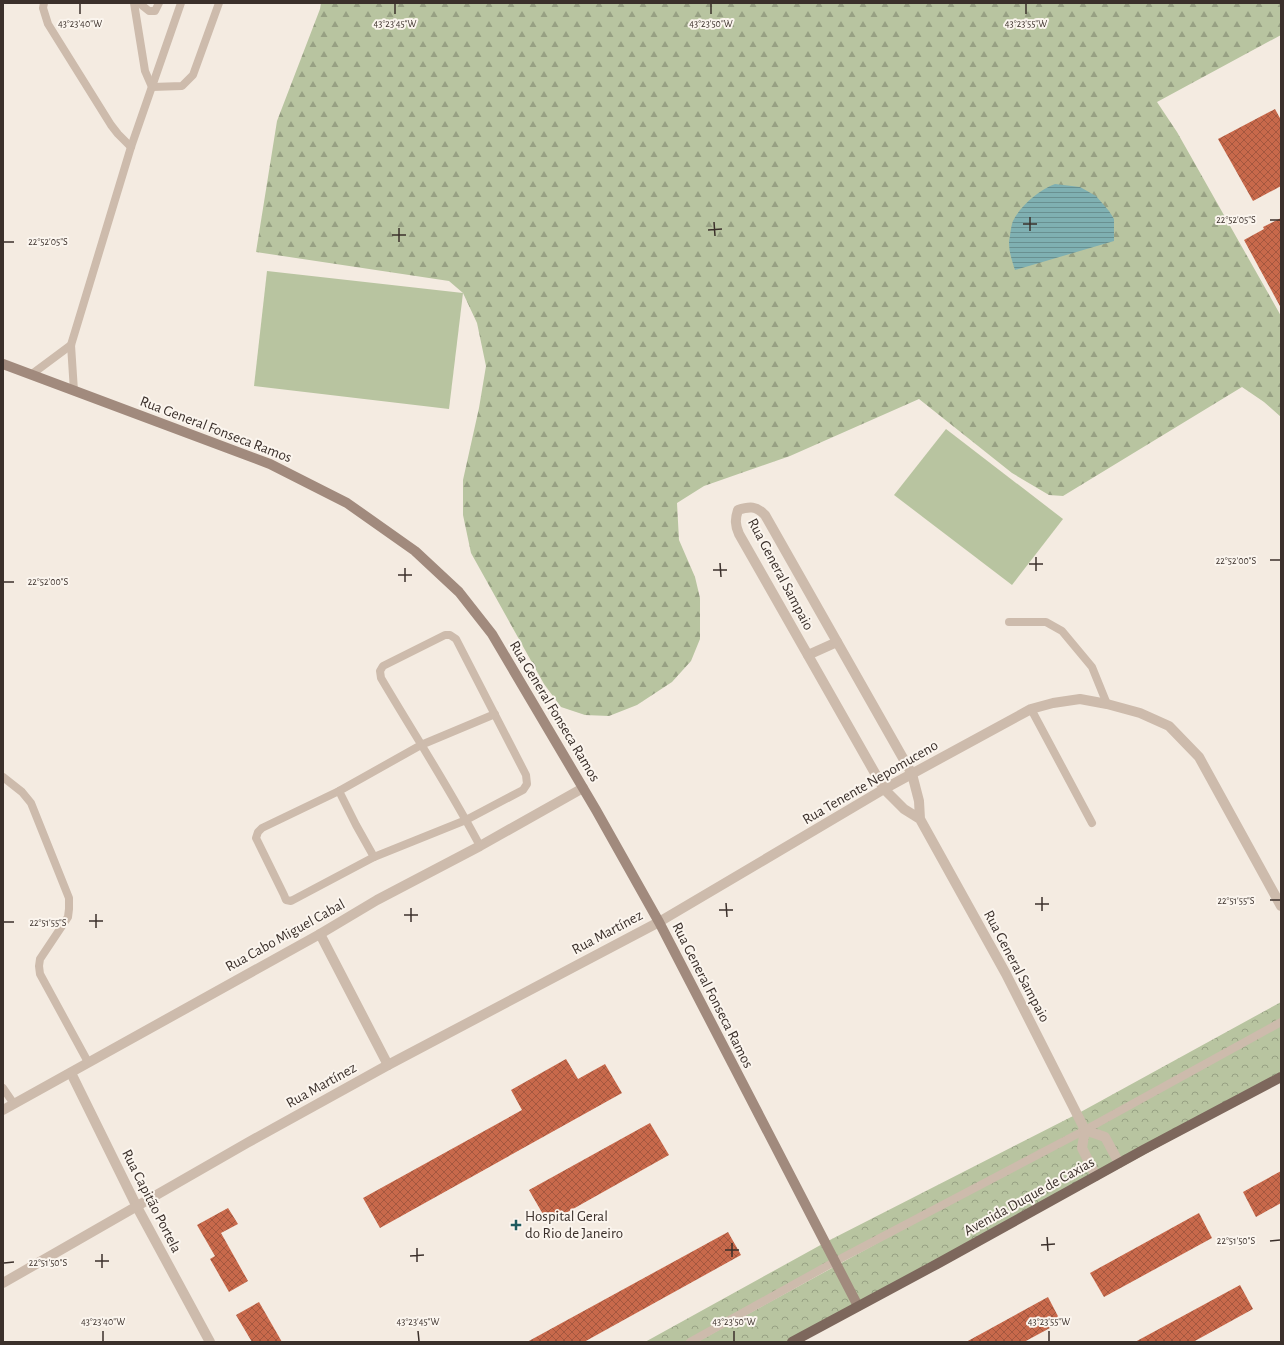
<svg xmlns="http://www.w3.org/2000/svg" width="1284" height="1345" viewBox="0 0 1284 1345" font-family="'Alegreya Sans',sans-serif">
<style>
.grass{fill:#b8c4a0}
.forest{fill:url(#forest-firs)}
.park{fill:url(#park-crowns)}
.water{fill:url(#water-rules)}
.building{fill:url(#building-cross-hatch)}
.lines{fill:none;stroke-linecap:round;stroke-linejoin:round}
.lane{stroke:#cdbbac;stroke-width:8}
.street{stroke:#cdbbac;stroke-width:10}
.secondary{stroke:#a18a7d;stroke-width:10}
.primary{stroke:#7d675c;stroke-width:10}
.ticks{fill:none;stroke:#3b302b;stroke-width:1.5}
.poi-dot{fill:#1f5a5e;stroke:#fbf5ee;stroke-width:1.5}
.labels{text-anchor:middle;stroke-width:4;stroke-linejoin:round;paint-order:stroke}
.street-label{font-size:15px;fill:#3b302b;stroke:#fbf5ee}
.poi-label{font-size:15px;fill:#3b302b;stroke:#fbf5ee;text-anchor:start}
.ticks-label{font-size:10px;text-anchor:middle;fill:#3b302b;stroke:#fbf5ee;stroke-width:4;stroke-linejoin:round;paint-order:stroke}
</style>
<defs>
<pattern id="forest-firs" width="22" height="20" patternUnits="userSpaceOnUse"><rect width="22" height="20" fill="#b8c4a0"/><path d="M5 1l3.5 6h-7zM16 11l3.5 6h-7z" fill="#97a083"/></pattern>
<pattern id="park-crowns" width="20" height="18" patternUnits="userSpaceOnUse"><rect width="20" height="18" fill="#b8c4a0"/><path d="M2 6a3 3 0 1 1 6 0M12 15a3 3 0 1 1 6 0" fill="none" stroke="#97a083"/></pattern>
<pattern id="water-rules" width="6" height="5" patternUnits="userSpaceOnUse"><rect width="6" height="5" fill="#7fb0b2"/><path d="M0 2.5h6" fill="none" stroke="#699091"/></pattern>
<pattern id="building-cross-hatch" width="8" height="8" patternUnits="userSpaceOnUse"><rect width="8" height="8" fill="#c8694b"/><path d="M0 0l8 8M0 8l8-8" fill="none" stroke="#a4573f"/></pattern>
</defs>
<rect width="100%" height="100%" fill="#f4ebe1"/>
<g class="grass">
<path d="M 267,271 L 463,293 L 449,409 L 254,386 Z"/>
<path d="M 946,429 L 1063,519 L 1012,585 L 894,495 Z"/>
</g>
<path class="forest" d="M 321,3 L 1281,3 L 1281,35 L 1157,102 L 1177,132 L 1281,316 L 1281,417 L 1264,402 L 1242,387 L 1063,496 L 1049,495 L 1012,473 L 919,399 L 790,456 L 704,486 L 677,503 L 679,540 L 695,577 L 700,598 L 700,639 L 691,661 L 672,682 L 637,705 L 609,716 L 585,715 L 561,707 L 544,684 L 471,553 L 463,515 L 463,480 L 479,408 L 486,366 L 477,323 L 463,293 L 449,281 L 256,252 L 277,121 L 320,9 Z"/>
<path class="park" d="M 1281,1002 L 1281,1080 L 801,1342 L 697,1342 L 1058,1144 L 690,1342 L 645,1342 L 826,1242 L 1077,1114 Z"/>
<path class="water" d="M 1055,184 L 1080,187 L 1096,196 L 1109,211 L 1114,219 L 1114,241 L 1015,270 C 1012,261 1009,252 1009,242 C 1010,236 1011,226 1013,221 C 1021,205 1039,190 1055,184 Z"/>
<g class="building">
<path d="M 1275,109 L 1281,120 L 1281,186 L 1253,201 L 1218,139 Z"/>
<path d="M 1281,218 L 1281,308 L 1244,240 L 1264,229 L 1263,227 Z"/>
<path d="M 566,1059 L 578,1079 L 605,1064 L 622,1093 L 380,1228 L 363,1198 L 522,1110 L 511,1090 Z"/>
<path d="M 650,1123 L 669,1155 L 548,1223 L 529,1190 Z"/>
<path d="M 1281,1171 L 1281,1203 L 1256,1217 L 1243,1192 Z"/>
<path d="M 228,1208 L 238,1224 L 221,1233 L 248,1281 L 229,1292 L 210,1259 L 215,1256 L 197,1225 Z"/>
<path d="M 1199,1213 L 1212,1238 L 1104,1297 L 1090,1273 Z"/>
<path d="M 728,1232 L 741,1255 L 584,1342 L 527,1342 Z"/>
<path d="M 1240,1285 L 1253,1309 L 1193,1342 L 1135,1342 Z"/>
<path d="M 1048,1297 L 1061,1322 L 1024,1342 L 966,1342 Z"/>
<path d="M 259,1302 L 282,1342 L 252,1342 L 236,1315 Z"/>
</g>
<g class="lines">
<g class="lane">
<path d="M 44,3 L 43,8 L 48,24 L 111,125 L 118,134 L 131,147"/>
<path d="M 134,3 L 145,71 L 152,87 L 182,86 L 193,75 L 219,3"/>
<path d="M 139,3 L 149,11 L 155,11 L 159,3"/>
<path d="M 32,374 L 71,345"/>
<path d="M 74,391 L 71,345 L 131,147 L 181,3"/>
<path d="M 1009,622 L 1046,622 L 1062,631 L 1092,667 L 1107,704"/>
<path d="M 1031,709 L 1092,823"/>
<path d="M 3,777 L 22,792 L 31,803 L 69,898 L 69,909 L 68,917 L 40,959 L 39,966 L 40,974 L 88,1062"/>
<path d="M 339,791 L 356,825 L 374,857"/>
<path d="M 480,846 C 450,789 414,734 381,678 L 380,671 L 383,666 L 445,635 L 450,635 L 456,639 L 526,775 L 527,784 L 523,790 L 466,820 L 374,857 L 291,901 L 286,900 L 284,895 L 256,838 L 258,832 L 262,828 L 339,791 L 421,745 L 495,714"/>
<path d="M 3,1088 L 14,1104"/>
<path d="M 690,1342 L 836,1261 L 1085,1130 L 1281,1022"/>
</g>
<g class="street">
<path d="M 808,655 L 837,642"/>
<path d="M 920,819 L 904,809 L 884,789 L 739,534 C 735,525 735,519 738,510 C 750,506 756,506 765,515 L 912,774 L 919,801 L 920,819 L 1006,974 L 1085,1130 L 1082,1148 L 1096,1176"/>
<path d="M 320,934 L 388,1065"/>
<path d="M 71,1073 L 137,1207 L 210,1342"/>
<path d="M 3,1110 L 320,934 L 377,900 L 480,846 L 583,788"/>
<path d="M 1085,1130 L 1105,1137 L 1119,1163"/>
<path d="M 3,1283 L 247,1143 L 388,1065 L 659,922 L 884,789 L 1031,709 L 1053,703 L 1080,699 L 1107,704 L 1140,713 L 1169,726 L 1199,757 L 1281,906"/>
</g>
<path class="secondary" d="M 3,364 L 270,464 L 347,503 L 415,551 L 459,592 L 492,634 L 596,810 L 659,922 L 858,1306"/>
<path class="primary" d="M 792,1342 L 937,1264 L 1143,1150 L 1281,1077"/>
</g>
<path class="ticks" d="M 80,4 L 80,14M 395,4 L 395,14M 711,4 L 711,14M 1026,4 L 1026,14M 1030,217 L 1030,231M 1270,220 L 1280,220M 714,222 L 715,236M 1023,224 L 1037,224M 399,228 L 399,242M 708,230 L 722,229M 392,235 L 406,235M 4,242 L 14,242M 1036,557 L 1036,571M 1270,560 L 1280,560M 720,563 L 721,577M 1029,564 L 1043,564M 405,568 L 405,582M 713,570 L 727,570M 398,575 L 412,575M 4,582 L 14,582M 1042,897 L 1042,911M 1270,900 L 1280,900M 726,903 L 727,917M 1035,904 L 1049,904M 411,908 L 411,922M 719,910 L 733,910M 96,914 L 96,928M 404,915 L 418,915M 89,921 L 103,921M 4,922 L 14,922M 1047,1237 L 1048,1251M 1270,1241 L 1280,1240M 732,1243 L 732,1257M 1041,1245 L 1055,1244M 417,1248 L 417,1262M 725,1250 L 739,1250M 102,1254 L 102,1268M 410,1256 L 424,1255M 95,1261 L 109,1261M 4,1263 L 14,1262M 103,1331 L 103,1341M 418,1331 L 419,1341M 734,1331 L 734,1341M 1049,1331 L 1049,1341"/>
<path class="poi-dot" d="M514 1219h4v4h4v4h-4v4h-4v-4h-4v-4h4z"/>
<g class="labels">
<g class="street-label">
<text transform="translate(216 429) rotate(21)" y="5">Rua General Fonseca Ramos</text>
<text transform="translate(781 574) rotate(62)" y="5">Rua General Sampaio</text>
<text transform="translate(555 711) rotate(59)" y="5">Rua General Fonseca Ramos</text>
<text transform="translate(870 782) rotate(-30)" y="5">Rua Tenente Nepomuceno</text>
<text transform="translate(607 932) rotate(-28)" y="5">Rua Martínez</text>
<text transform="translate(285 935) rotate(-29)" y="5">Rua Cabo Miguel Cabal</text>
<text transform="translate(1017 966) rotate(62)" y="5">Rua General Sampaio</text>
<text transform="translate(713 995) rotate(63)" y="5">Rua General Fonseca Ramos</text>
<text transform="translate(321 1085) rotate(-29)" y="5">Rua Martínez</text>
<text transform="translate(1029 1196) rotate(-29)" y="5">Avenida Duque de Caxias</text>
<text transform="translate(152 1201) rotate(63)" y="5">Rua Capitão Portela</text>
</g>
<g class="poi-label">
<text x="525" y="1221">Hospital Geral<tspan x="525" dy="17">do Rio de Janeiro</tspan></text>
</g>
</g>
<g class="ticks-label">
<text x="80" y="27">43°23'40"W</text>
<text x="395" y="27">43°23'45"W</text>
<text x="711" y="27">43°23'50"W</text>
<text x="1026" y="27">43°23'55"W</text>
<text x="1236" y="223">22°52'05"S</text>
<text x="48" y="245">22°52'05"S</text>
<text x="1236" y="564">22°52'00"S</text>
<text x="48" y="585">22°52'00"S</text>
<text x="1236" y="904">22°51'55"S</text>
<text x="48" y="926">22°51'55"S</text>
<text x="1236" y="1244">22°51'50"S</text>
<text x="48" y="1266">22°51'50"S</text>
<text x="103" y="1325">43°23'40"W</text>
<text x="418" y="1325">43°23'45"W</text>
<text x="734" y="1325">43°23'50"W</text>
<text x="1049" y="1325">43°23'55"W</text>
</g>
<rect width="1284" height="1345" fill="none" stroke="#3b302b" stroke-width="8"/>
</svg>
